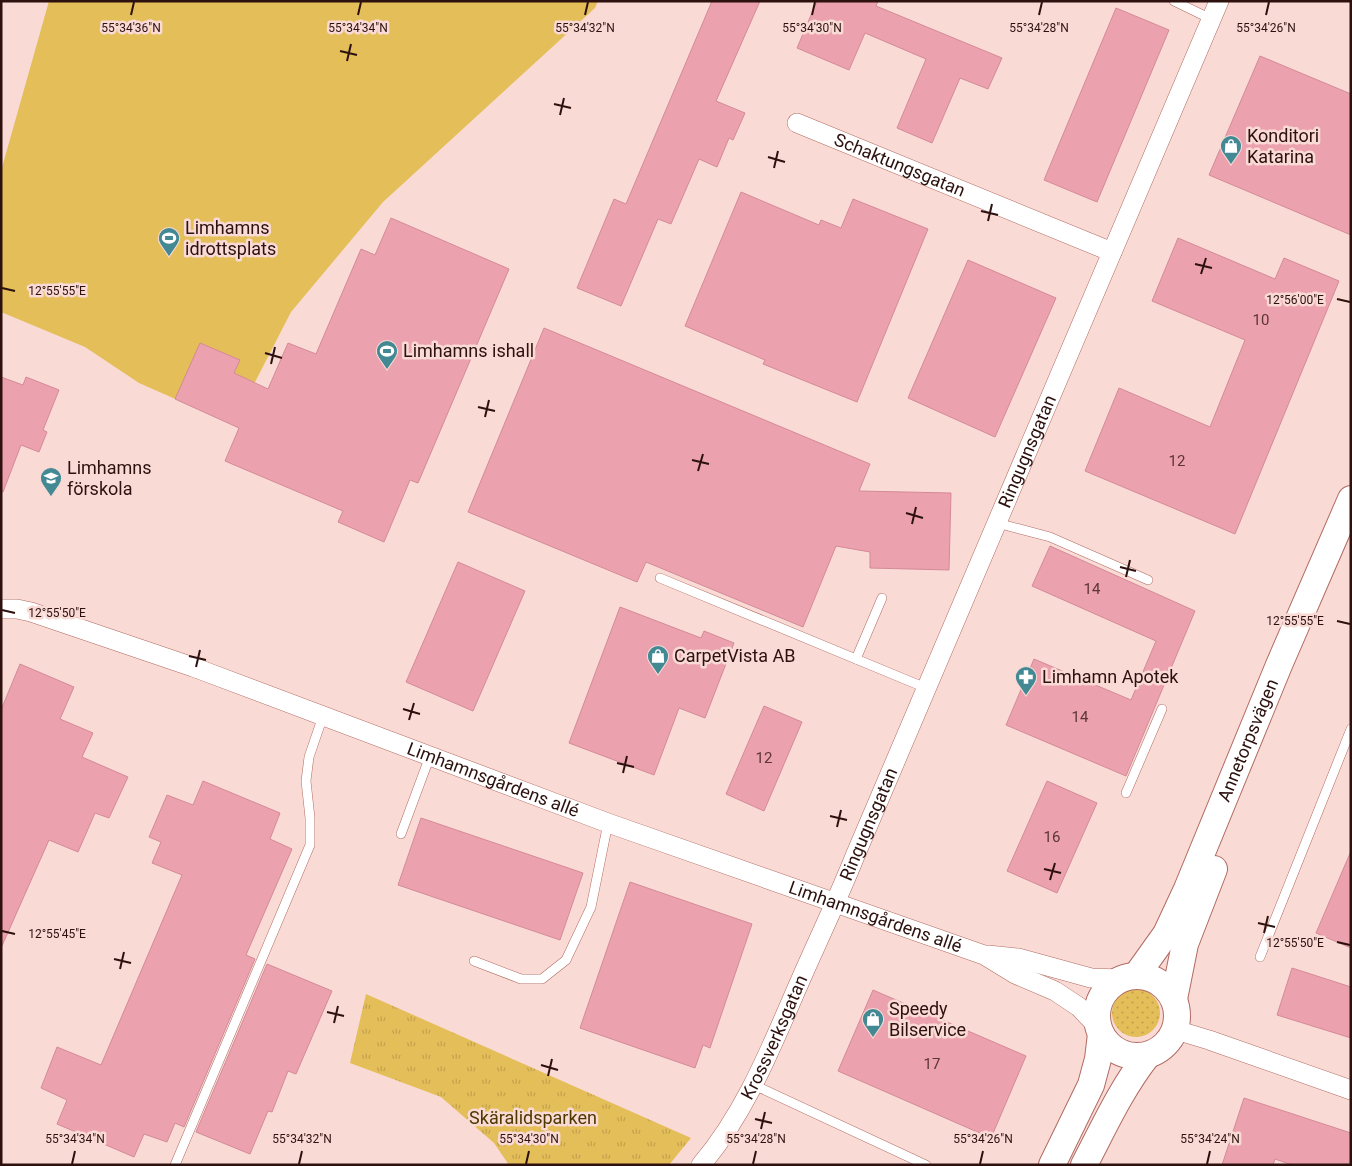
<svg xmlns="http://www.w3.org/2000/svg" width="1352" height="1166" viewBox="0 0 1352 1166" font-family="Roboto,sans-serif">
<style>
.grass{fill:url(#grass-dots)}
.park{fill:url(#park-tufts)}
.pitch{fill:#e4be59}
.building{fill:#eca1ae;stroke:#d48a97}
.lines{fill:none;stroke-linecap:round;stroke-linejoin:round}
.service-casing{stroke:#b16b62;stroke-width:10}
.minor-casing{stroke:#b16b62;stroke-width:20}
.secondary-casing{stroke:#b16b62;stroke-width:28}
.service{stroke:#fff;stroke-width:9}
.minor{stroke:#fff;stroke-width:19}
.secondary{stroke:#fff;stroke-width:26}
.ticks{fill:none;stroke:#2c110e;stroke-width:2}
.labels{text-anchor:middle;stroke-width:5;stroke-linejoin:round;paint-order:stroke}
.number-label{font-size:15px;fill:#5c3536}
.poi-label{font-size:18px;fill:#2c110e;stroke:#fadad5;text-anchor:start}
.street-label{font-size:18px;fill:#2c110e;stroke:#fadad5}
.park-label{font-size:18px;fill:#4c3900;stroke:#fadad5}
.ticks-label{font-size:12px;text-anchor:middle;fill:#2c110e;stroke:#fadad5;stroke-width:5;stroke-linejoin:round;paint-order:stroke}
</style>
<defs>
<pattern id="grass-dots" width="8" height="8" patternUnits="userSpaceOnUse" patternTransform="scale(1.25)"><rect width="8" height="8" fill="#e4be59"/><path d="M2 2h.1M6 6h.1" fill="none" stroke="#c4a24c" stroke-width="1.8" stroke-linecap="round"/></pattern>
<pattern id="park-tufts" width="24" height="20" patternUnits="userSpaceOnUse" patternTransform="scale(1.25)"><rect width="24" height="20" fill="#e4be59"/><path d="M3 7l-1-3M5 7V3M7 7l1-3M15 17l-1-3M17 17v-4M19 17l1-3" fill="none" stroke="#c4a24c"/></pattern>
</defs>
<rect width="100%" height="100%" fill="#fadad5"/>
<circle class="grass" cx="1136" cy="1013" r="24"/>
<path class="park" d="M 366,994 L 691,1138 L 669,1165 L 509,1165 L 494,1143 L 441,1097 L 350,1063 Z"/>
<path class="pitch" d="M 49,1 L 598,1 L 595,8 L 383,202 L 291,312 L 254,384 L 234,373 L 214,416 L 139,383 L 85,347 L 1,312 L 1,171 Z"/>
<g class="building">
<path d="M 712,1 L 760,1 L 716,101 L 745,113 L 733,140 L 729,138 L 717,167 L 699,159 L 671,224 L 658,219 L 621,306 L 577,288 L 614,199 L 626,204 Z"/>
<path d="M 817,1 L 878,1 L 876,6 L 1002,58 L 988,89 L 960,78 L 932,143 L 897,128 L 926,59 L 865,33 L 849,70 L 797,48 Z"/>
<path d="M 1116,8 L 1169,30 L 1097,202 L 1044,180 Z"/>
<path d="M 1260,56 L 1351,94 L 1351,235 L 1209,175 Z"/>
<path d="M 741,192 L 819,225 L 821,220 L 841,228 L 853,199 L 928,229 L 857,402 L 763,364 L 765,360 L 685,326 Z"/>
<path d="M 391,218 L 509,269 L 418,483 L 410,480 L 384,542 L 338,522 L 343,511 L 225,461 L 239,428 L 175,399 L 200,343 L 240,360 L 234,373 L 268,389 L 288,343 L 316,354 L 361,249 L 375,255 Z"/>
<path d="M 1178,238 L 1275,279 L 1284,258 L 1339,281 L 1235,534 L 1085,471 L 1119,388 L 1210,427 L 1245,340 L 1152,301 Z"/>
<path d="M 968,260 L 1056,298 L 995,437 L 908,398 Z"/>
<path d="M 544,328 L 870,464 L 859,491 L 951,493 L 949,570 L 870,568 L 870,552 L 836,546 L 803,627 L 646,562 L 637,582 L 468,512 Z"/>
<path d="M 1,377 L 23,385 L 26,377 L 59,390 L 43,430 L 47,432 L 39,452 L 21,445 L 3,492 L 1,492 Z"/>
<path d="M 1050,546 L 1195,611 L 1126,776 L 1006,725 L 1034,659 L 1131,700 L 1156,641 L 1032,586 Z"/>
<path d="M 458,562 L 525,591 L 473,711 L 406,682 Z"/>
<path d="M 620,607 L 701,638 L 704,631 L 734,643 L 705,718 L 679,708 L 654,775 L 569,743 Z"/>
<path d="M 20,664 L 74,687 L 60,719 L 93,733 L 82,757 L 128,777 L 109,818 L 95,813 L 78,852 L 49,840 L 1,948 L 1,710 Z"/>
<path d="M 764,706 L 802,722 L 764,811 L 726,794 Z"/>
<path d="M 203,781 L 280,813 L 270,839 L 292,849 L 246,955 L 255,959 L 184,1127 L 175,1123 L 167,1142 L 144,1134 L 134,1157 L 57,1124 L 67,1100 L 41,1088 L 57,1047 L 101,1065 L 182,875 L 152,863 L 161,842 L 149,837 L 167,795 L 193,805 Z"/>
<path d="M 1047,781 L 1097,803 L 1057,893 L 1007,871 Z"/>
<path d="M 421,818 L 583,873 L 560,940 L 398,885 Z"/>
<path d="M 1351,851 L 1351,948 L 1316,933 Z"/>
<path d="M 630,882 L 752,924 L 710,1048 L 703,1045 L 695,1068 L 580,1028 Z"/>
<path d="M 267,964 L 332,991 L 296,1074 L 288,1071 L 272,1112 L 268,1111 L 250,1154 L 196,1132 Z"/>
<path d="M 1292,968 L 1351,987 L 1351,1038 L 1277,1015 Z"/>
<path d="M 873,990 L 1026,1056 L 991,1138 L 838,1071 Z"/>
<path d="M 1244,1098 L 1351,1133 L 1351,1165 L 1292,1165 L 1275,1159 L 1273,1165 L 1222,1165 Z"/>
</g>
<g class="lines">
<g class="service-casing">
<g id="service">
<path d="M 1174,1 L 1211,19"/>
<path d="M 997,523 L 1050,537 L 1148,580"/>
<path d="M 660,578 L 926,688"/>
<path d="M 856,659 L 882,598"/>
<path d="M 1126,793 L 1162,709"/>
<path d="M 401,834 L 430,756"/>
<path d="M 1260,957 L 1351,729"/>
<path d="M 474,961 L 521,979 L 542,979 L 566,960 L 591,907 L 608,823"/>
<path d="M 754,1085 L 926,1165"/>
<path d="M 175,1165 L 310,845 L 310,818 L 306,781 L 309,757 L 323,716"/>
</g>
</g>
<g class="minor-casing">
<g id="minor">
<path id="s1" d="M 797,123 L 1112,252"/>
<path id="s2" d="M 1,609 L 17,609 L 31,612 L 193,667 L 608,823 L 984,955 L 1015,974 L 1055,991 L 1079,1007 L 1099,1028"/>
<path d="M 988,955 L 1018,958 L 1091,978 L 1120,979"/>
<path d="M 1176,1030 L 1209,1040 L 1351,1090"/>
<path id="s3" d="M 701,1165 C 745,1113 770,1050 797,988 C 816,944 837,901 855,856 L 1219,1"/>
</g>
</g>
<g class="secondary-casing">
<g id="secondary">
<circle cx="1137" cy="1016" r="40"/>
<path id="s4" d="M 1136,976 L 1166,934 L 1187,889 L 1279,665 L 1351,499"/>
<path d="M 1174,999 L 1185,944 L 1214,869"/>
<path d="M 1052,1165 L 1091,1085 L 1098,1059 L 1101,1034"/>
<path d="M 1084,1165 C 1104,1127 1121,1089 1147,1056"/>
</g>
</g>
<use href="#service" class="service"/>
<use href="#minor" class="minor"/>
<use href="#secondary" class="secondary"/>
</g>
<path class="ticks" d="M 131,15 L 134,2M 358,15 L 361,2M 585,15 L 588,2M 812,15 L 815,2M 1039,15 L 1042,2M 1266,15 L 1269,2M 340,51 L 357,55M 347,61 L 351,44M 554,104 L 571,108M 560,115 L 564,98M 768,157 L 785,162M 774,168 L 778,151M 981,211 L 998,215M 988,221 L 992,204M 1195,264 L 1212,268M 1201,274 L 1206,258M 2,288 L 15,291M 1337,299 L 1350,302M 265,353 L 282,358M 271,364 L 275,347M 478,407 L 495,411M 485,417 L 489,400M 692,460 L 709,464M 698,471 L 703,454M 906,513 L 923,518M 912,524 L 916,507M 1120,567 L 1136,571M 1126,577 L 1130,560M 2,610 L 15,613M 1337,621 L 1350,624M 189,656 L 206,660M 196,667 L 200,650M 403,709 L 420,714M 409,720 L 414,703M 617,763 L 634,767M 623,773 L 627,756M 830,816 L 847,820M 837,827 L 841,810M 1044,869 L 1061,873M 1050,880 L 1055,863M 1258,923 L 1275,927M 2,931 L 15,934M 1264,933 L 1268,916M 1337,942 L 1350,945M 114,959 L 131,963M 120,969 L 124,952M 327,1012 L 344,1016M 334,1023 L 338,1006M 541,1065 L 558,1070M 548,1076 L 552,1059M 755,1119 L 772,1123M 761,1129 L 765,1112M 72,1164 L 75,1151M 299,1164 L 302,1151M 526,1164 L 529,1151M 753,1164 L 756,1151M 980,1164 L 983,1151M 1207,1164 L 1210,1151"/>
<defs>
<g id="shop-pin" transform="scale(1.125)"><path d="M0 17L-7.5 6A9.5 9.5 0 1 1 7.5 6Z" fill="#438994" stroke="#fadad5"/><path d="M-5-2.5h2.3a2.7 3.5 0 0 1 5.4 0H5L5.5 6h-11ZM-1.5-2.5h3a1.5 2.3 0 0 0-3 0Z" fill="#fff"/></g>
<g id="stadium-pin" transform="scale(1.125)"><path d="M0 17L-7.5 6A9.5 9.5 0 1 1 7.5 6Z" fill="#438994" stroke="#fadad5"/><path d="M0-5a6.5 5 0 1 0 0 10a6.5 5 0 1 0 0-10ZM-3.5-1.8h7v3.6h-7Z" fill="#fff"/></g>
<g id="school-pin" transform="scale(1.125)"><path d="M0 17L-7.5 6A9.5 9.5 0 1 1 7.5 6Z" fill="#438994" stroke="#fadad5"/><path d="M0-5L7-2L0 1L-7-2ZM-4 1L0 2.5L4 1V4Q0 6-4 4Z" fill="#fff"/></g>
<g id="pharmacy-pin" transform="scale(1.125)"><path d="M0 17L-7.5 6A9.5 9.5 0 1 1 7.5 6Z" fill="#438994" stroke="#fadad5"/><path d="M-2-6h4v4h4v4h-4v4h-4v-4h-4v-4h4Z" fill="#fff"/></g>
</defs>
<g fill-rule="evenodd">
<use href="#shop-pin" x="1231" y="146"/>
<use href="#stadium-pin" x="169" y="238"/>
<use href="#stadium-pin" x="387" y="351"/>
<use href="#school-pin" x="51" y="478"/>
<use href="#shop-pin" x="658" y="656"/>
<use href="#pharmacy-pin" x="1026" y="677"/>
<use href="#shop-pin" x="873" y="1019"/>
</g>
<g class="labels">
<g class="number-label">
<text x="1261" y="325">10</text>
<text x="1177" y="466">12</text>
<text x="1092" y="594">14</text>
<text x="1080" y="722">14</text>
<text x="764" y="763">12</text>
<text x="1052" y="842">16</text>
<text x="932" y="1069">17</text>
</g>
<g class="poi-label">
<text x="1247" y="142">Konditori<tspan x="1247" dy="21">Katarina</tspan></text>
<text x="185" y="234">Limhamns<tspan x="185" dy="21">idrottsplats</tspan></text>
<text x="403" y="357">Limhamns ishall</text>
<text x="67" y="474">Limhamns<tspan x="67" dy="21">förskola</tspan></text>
<text x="674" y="662">CarpetVista AB</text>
<text x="1042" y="683">Limhamn Apotek</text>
<text x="889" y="1015">Speedy<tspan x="889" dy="21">Bilservice</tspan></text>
</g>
<g class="street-label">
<text dy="6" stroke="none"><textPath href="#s1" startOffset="111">Schaktungsgatan</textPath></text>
<text dy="6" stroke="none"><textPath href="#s3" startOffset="786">Ringugnsgatan</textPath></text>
<text dy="6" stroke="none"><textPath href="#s4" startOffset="262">Annetorpsvägen</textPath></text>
<text dy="6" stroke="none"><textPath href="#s2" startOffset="522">Limhamnsgårdens allé</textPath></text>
<text dy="6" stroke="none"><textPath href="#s3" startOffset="381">Ringugnsgatan</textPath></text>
<text dy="6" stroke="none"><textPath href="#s2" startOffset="928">Limhamnsgårdens allé</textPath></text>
<text dy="6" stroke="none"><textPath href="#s3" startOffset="148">Krossverksgatan</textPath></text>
</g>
<g class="park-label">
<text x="533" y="1124">Skäralidsparken</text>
</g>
</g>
<g class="ticks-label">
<text x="131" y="32">55°34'36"N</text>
<text x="358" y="32">55°34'34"N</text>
<text x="585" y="32">55°34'32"N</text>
<text x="812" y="32">55°34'30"N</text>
<text x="1039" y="32">55°34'28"N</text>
<text x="1266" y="32">55°34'26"N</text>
<text x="57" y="295">12°55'55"E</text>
<text x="1295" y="304">12°56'00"E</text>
<text x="57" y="617">12°55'50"E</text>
<text x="1295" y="625">12°55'55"E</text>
<text x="57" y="938">12°55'45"E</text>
<text x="1295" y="947">12°55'50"E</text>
<text x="75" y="1143">55°34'34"N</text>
<text x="302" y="1143">55°34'32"N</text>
<text x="529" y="1143">55°34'30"N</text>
<text x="756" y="1143">55°34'28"N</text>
<text x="983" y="1143">55°34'26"N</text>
<text x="1210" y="1143">55°34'24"N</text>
</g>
<rect width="1352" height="1166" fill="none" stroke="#2c110e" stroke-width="5"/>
</svg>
